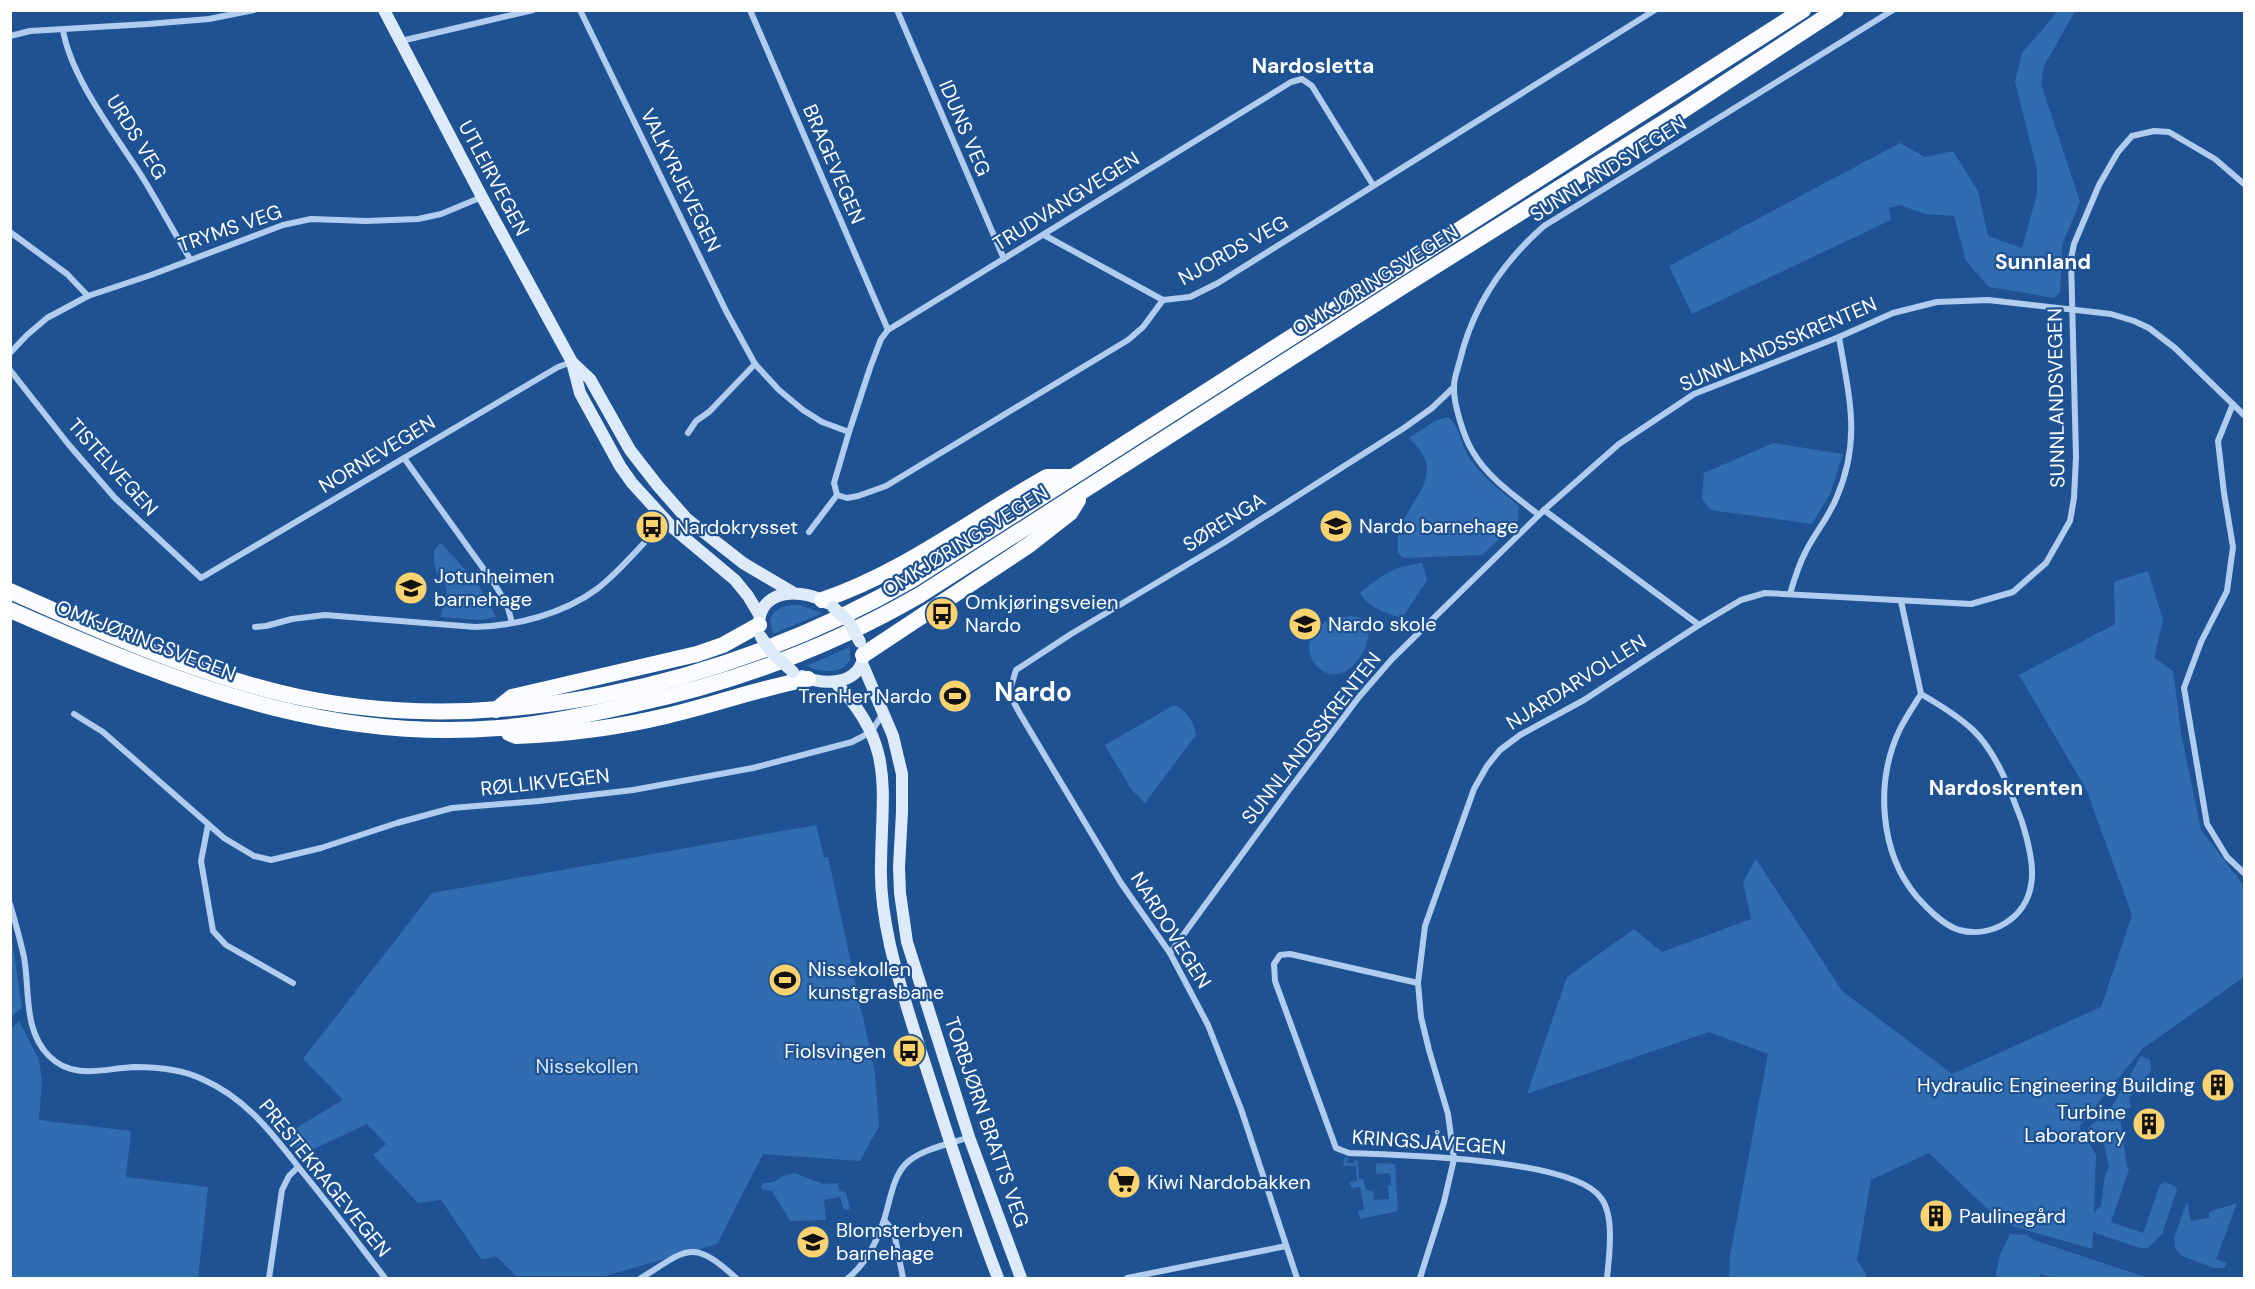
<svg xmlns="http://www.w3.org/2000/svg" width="2255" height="1289" viewBox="0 0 2255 1289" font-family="'DM Sans',sans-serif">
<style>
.green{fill:#326cb0}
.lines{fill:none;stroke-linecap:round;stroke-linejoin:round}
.minor{stroke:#b0ccee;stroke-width:6}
.secondary{stroke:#ddeafa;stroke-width:12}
.trunk{stroke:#fbfcff;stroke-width:16}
.secondary-bridge{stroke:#ddeafa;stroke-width:12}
.labels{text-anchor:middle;stroke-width:4.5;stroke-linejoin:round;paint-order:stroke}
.street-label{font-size:20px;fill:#fff;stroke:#1e5292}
.poi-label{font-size:20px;fill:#fff;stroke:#1e5292;text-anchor:start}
.park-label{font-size:20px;fill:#d6e6fa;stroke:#1e5292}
.neighbourhood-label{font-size:21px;font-weight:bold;fill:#fff;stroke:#1e5292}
.district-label{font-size:26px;font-weight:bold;fill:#fff;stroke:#1e5292}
</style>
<rect width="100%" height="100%" fill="#1e5292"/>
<g class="green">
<path d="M 2059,10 L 2075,11 L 2043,68 L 2041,84 L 2080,202 L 2062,245 L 2060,292 L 2054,298 L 1989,287 L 1966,261 L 1954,216 L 1925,214 L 1900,205 L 1889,208 L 1891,220 L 1692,314 L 1669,266 L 1900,143 L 1925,157 L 1953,151 L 1978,191 L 1988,236 L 2022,248 L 2037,194 L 2037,170 L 2015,81 L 2022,53 Z"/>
<path d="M 1448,417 C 1460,427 1461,445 1470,459 C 1483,478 1501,491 1519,506 L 1518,521 L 1482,555 L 1403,558 L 1398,553 C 1398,546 1397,536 1400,529 C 1413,494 1448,473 1409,438 L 1435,421 Z"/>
<path d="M 1773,443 L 1843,454 L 1830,494 L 1812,524 L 1710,510 L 1702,499 L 1704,473 Z"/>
<path d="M 441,543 L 478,584 L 496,617 L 480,620 L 440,617 L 447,593 L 444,580 C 433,573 434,562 434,550 Z"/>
<path d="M 1422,563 L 1427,580 L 1402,618 C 1387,614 1368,607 1360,593 C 1384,574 1391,567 1422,563 Z"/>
<path d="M 2148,571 L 2163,620 L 2154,658 L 2173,671 L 2181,733 L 2201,830 L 2244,886 L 2244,977 L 2142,1049 L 2079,1127 L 2096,1155 L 2094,1213 L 2101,1205 L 2105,1175 L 2109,1166 L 2103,1141 L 2090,1136 L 2088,1128 L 2111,1108 L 2141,1056 L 2150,1060 L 2151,1071 L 2129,1098 L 2131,1108 L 2119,1110 L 2127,1167 L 2129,1169 L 2111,1222 L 2143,1233 L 2160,1185 L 2165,1182 L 2175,1186 L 2177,1190 L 2162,1234 L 2148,1248 L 2140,1248 L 2093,1232 L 2092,1249 L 2002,1223 L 1929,1153 L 1871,1180 L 1857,1260 L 1866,1274 L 1866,1278 L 1729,1278 L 1730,1256 L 1768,1054 L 1709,1032 L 1527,1094 L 1567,977 L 1634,929 L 1662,952 L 1751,919 L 1743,882 L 1756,859 L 1842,991 L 1952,1074 L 2101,1007 L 2132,915 L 2086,789 L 2019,675 L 2115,624 L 2114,582 Z"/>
<path d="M 800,605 L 822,613 L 773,634 L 770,620 C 776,606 786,605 800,605 Z"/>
<path d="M 1352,616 L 1360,618 L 1369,628 C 1369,642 1365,651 1356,662 C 1326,699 1284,642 1329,620 C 1336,617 1345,617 1352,616 Z"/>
<path d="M 850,647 L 850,660 C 840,676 821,672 806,666 Z"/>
<path d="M 1174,705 C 1185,709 1195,723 1196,735 L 1145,803 L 1131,789 L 1105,745 Z"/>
<path d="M 816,825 L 824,857 L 828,857 L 875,1073 L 879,1126 L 860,1161 L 763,1154 L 717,1244 L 605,1276 L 516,1276 L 496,1256 L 482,1260 L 441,1200 L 418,1203 L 373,1155 L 386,1144 L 367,1124 L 301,1155 L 286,1134 L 343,1100 L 303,1059 L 432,893 Z"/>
<path d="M 11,934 L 22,1008 L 11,1017 L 10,935 Z"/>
<path d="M 19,1021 L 39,1060 L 42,1081 L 39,1120 L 131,1131 L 126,1177 L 208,1187 L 198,1278 L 11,1278 L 10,1030 Z"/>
<path d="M 1345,1158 L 1348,1158 L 1347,1163 L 1354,1163 L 1355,1160 L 1358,1161 L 1359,1179 L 1363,1179 L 1366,1190 L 1373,1191 L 1374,1200 L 1389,1199 L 1388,1185 L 1391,1185 L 1390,1173 L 1376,1174 L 1376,1163 L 1395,1164 L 1398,1211 L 1360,1219 L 1358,1211 L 1364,1209 L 1360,1187 L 1352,1188 L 1349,1182 L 1357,1181 L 1356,1166 L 1343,1166 Z"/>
<path d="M 795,1173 L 823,1184 L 838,1183 L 839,1190 L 846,1193 L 850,1209 L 844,1210 L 840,1197 L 824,1200 L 826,1220 L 790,1221 L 772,1191 L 761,1189 L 763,1183 C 776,1184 781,1174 795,1173 Z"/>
<path d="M 2187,1202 L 2191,1221 L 2209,1218 L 2209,1212 L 2237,1203 L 2216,1259 L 2227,1263 L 2224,1268 L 2214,1268 L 2182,1256 L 2175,1248 L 2174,1238 Z"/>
<path d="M 2010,1234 L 2027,1235 L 2034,1240 L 2148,1278 L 2055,1278 L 2040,1274 L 2039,1278 L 1995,1278 L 2000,1255 Z"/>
</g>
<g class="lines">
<g class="minor">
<path d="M 580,10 L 726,311 L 755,364 L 779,390 L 803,410 L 822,422 L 849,432"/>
<path d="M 750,10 L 888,330"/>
<path d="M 897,10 L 1004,259"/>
<path d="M 63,30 C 71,78 115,134 141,175 C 158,202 173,231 190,259"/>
<path d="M 10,36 L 30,31 L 148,24 L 209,19 L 254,10"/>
<path d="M 401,41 L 533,10"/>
<path d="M 10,232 L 67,274 L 88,296"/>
<path d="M 1044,235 L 1163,300 L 1190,297 L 1218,283 L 1655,10"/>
<path d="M 10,353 L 27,335 L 47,318 L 88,296 L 151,275 L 283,225 L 311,219 L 366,221 L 418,219 L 441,214 L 482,197"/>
<path d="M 10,370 L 69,445 L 115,498 L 201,578 L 497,403 L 558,367 L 572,362"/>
<path d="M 2233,404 L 2218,441 L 2224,493 L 2233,547 L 2227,591 L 2201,642 L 2184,688 L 2207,824 L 2227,857 L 2244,873"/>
<path d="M 688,433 L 696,421 L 709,412 L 755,364"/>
<path d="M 404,458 L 493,582 L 507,604 L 512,623"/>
<path d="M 837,495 L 834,483 L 849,432 L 870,368 L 881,339 L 888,330 L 1291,82 L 1302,79 L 1312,86 L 1373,185"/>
<path d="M 837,495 L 847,498 L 858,496 L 886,486 L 1128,340 L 1143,327 L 1163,300"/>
<path d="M 1544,510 L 1699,625 L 1741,600 L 1765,593 L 1971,604 L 2013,592 L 2046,563 L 2070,521 L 2074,498 L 2076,457 L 2071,259 L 2074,244 L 2099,185 L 2118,152 L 2132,136 L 2154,131 L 2169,132 L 2215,159 L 2244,184"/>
<path d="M 1539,515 C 1515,496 1488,478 1473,452 C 1464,438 1453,403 1454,386 C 1454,378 1458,368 1460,360 C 1473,306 1503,262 1544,226 L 1893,10"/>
<path d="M 809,532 L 837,495"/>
<path d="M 1790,594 C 1794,580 1799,564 1806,551 C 1815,533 1828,518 1836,499 C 1862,440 1849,397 1839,337"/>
<path d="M 1901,601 L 1921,694 C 1914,705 1906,717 1900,729 C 1875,781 1879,852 1917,897 C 1928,909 1943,925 1959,930 C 1991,939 2026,918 2031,885 C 2035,866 2028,841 2022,822 C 2011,792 1997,753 1973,730 C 1958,716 1940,705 1921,694"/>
<path d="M 255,627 L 266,626 L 292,619 L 325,615 L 475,627 C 516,626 563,614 597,589 C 614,576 629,559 644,543"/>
<path d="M 74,714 L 103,732 L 224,838 L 254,856 L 271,860 L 321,848 L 397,823 L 452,808 L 539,801 L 633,790 L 753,768 L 852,742 L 871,732 L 884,712"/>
<path d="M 208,825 L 201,861 L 213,931 L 226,945 L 293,983"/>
<path d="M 10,904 C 15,921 20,939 24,957 C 30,990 23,1030 49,1056 C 74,1081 105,1068 135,1067 C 158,1067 181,1069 202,1079 C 248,1099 274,1136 304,1174 C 332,1208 358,1243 385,1278"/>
<path d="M 1170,953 L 1289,790 L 1359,697 L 1392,659 L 1544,510 L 1619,444 L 1694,394 L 1839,337 L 1893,313 L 1937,302 L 1988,300 L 2111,314 L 2134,321 L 2149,328 L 2175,348 L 2244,415"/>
<path d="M 1418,983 L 1290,954 L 1280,955 L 1274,964 L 1275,981 L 1336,1148 L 1349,1153 C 1398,1155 1573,1158 1601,1198 C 1615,1216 1609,1257 1607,1278"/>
<path d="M 884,1220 L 894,1232 L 903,1278"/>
<path d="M 269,1278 L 282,1190 L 289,1176 L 298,1167"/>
<path d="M 641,1278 C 687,1250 691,1237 736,1278"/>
<path d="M 848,1278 C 866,1264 877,1241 884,1220 C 890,1202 893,1173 909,1161 C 925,1148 951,1144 969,1137"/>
<path d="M 1127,1278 L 1286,1246"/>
<path d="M 1297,1278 L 1241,1109 L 1208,1025 L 1170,953 L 1121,883 L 1020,714 L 1011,697 L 1010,690 L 1016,670 L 1071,634 L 1225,542 L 1404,428 L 1432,408 L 1454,387"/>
<path d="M 1420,1278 L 1444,1202 L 1454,1159 L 1448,1114 L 1429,1050 L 1421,1017 L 1418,983 L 1425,926 L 1474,789 L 1487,766 L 1500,750 L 1520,735 L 1584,700 L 1699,625"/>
</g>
<g class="secondary">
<path d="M 384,10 L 482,197 L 572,362 L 580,393 L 620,466 L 632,483 L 673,528 L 735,580 L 748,596 L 760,616"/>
<path d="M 573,363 L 590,379 L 630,450 L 658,486 L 687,519 L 743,563 L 792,592"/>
<path d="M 759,621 C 763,587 805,589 827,603"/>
<path d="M 862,663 L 893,736 L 902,774 L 902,812 L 899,867 L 900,893 L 907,942 L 969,1137 L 1021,1278"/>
<path d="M 802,676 C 823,685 856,686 863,659"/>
<path d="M 835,682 C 895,744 882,786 881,864 C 880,891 884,918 890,945 C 901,993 918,1042 933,1089 C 953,1152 974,1216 998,1278"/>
</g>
<g class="trunk">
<path d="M 10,591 C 97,630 185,669 277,692 C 486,744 730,685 913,579 L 1803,10"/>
<path d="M 822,600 C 903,573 973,518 1047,477 L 1072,477"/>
<path d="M 10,610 C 97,648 183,685 275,708 C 347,726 425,734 499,728 C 545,724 590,714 635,704 C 737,682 830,647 920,595 L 1405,285 L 1682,111 L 1836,10"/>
<path d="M 863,655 L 1029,545 L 1070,513 L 1078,500"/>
<path d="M 496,710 L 512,697 L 697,654 L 723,645 L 759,625"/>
<path d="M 509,733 L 516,736 C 567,734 616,728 666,716 C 714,705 760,688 808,679"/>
</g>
<g class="secondary-bridge">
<path d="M 833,607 L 849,622 L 860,642"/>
<path d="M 761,637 L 772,653 L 793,672"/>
</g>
</g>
<defs>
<g id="school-disc" transform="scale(1.725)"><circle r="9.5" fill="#fcd36f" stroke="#1e5292"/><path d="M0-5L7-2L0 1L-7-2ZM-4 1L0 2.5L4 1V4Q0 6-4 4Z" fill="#111"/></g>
<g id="bus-disc" transform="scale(1.725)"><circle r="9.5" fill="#fcd36f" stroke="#1e5292"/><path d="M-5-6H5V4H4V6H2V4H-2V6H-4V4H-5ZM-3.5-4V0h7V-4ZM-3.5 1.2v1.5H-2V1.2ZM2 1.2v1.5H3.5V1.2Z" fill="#111"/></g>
<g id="stadium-disc" transform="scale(1.725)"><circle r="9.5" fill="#fcd36f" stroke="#1e5292"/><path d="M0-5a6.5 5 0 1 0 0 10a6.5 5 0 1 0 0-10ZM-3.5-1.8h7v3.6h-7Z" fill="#111"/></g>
<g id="building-disc" transform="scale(1.725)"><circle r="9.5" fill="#fcd36f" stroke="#1e5292"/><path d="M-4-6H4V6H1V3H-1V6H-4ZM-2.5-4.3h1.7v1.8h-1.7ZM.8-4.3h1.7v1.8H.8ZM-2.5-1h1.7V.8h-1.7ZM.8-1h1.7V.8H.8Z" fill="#111"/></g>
<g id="supermarket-disc" transform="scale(1.725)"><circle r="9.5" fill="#fcd36f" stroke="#1e5292"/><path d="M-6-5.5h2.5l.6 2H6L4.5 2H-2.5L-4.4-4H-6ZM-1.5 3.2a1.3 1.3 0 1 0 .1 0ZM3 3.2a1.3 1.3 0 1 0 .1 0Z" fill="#111"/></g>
</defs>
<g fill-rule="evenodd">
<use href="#school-disc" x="1336" y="526"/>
<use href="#bus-disc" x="652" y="527"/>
<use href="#school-disc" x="411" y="588"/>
<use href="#bus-disc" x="942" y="614"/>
<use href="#school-disc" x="1305" y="624"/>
<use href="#stadium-disc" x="955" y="696"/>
<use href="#stadium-disc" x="785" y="980"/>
<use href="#bus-disc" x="909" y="1051"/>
<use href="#building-disc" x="2218" y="1085"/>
<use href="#building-disc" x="2149" y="1124"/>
<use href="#supermarket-disc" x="1124" y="1182"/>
<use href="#building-disc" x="1936" y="1216"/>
<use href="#school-disc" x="813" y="1242"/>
</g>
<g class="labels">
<g class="street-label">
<text transform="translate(965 128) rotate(67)" y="7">IDUNS VEG</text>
<text transform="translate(137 137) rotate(58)" y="7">URDS VEG</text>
<text transform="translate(834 164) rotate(67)" y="7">BRAGEVEGEN</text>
<text transform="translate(1608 169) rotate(-32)" y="7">SUNNLANDSVEGEN</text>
<text transform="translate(494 178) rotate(62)" y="7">UTLEIRVEGEN</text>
<text transform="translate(681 180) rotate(64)" y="7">VALKYRJEVEGEN</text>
<text transform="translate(1066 201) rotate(-32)" y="7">TRUDVANGVEGEN</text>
<text transform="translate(230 228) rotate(-19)" y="7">TRYMS VEG</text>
<text transform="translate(1233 250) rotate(-29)" y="7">NJORDS VEG</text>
<text transform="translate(1375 280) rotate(-32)" y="7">OMKJØRINGSVEGEN</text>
<text transform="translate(1778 344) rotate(-23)" y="7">SUNNLANDSSKRENTEN</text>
<text transform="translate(2056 398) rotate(-91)" y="7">SUNNLANDSVEGEN</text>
<text transform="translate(377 454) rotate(-31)" y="7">NORNEVEGEN</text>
<text transform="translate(113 467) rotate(48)" y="7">TISTELVEGEN</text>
<text transform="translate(1224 522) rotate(-32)" y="7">SØRENGA</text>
<text transform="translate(965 541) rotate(-32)" y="7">OMKJØRINGSVEGEN</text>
<text transform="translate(146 640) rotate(21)" y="7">OMKJØRINGSVEGEN</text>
<text transform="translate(1576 682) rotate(-32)" y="7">NJARDARVOLLEN</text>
<text transform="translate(1311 738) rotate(-52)" y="7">SUNNLANDSSKRENTEN</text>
<text transform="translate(545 782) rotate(-6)" y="7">RØLLIKVEGEN</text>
<text transform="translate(1171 930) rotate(58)" y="7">NARDOVEGEN</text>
<text transform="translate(987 1122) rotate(71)" y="7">TORBJØRN BRATTS VEG</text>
<text transform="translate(1429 1142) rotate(4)" y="7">KRINGSJÅVEGEN</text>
<text transform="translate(325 1178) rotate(51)" y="7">PRESTEKRAGEVEGEN</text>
</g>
<g class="poi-label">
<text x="1359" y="533">Nardo barnehage</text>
<text x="675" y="534">Nardokrysset</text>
<text x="434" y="583">Jotunheimen<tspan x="434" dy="23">barnehage</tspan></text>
<text x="965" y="609">Omkjøringsveien<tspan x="965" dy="23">Nardo</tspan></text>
<text x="1328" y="631">Nardo skole</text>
<text x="932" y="703" text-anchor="end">TrenHer Nardo</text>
<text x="808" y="976">Nissekollen<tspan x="808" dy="23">kunstgrasbane</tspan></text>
<text x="886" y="1058" text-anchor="end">Fiolsvingen</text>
<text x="2195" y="1092" text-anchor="end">Hydraulic Engineering Building</text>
<text x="2126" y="1119" text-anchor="end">Turbine<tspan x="2126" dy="23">Laboratory</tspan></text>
<text x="1147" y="1189">Kiwi Nardobakken</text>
<text x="1959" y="1223">Paulinegård</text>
<text x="836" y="1237">Blomsterbyen<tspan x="836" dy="23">barnehage</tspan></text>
</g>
<g class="park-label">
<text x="587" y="1073">Nissekollen</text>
</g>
<g class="neighbourhood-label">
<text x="1313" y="73">Nardosletta</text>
<text x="2043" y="269">Sunnland</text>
<text x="2006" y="795">Nardoskrenten</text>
</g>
<g class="district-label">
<text x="1033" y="701">Nardo</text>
</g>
</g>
<rect width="2255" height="1289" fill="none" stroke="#ffffff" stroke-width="24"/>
</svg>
